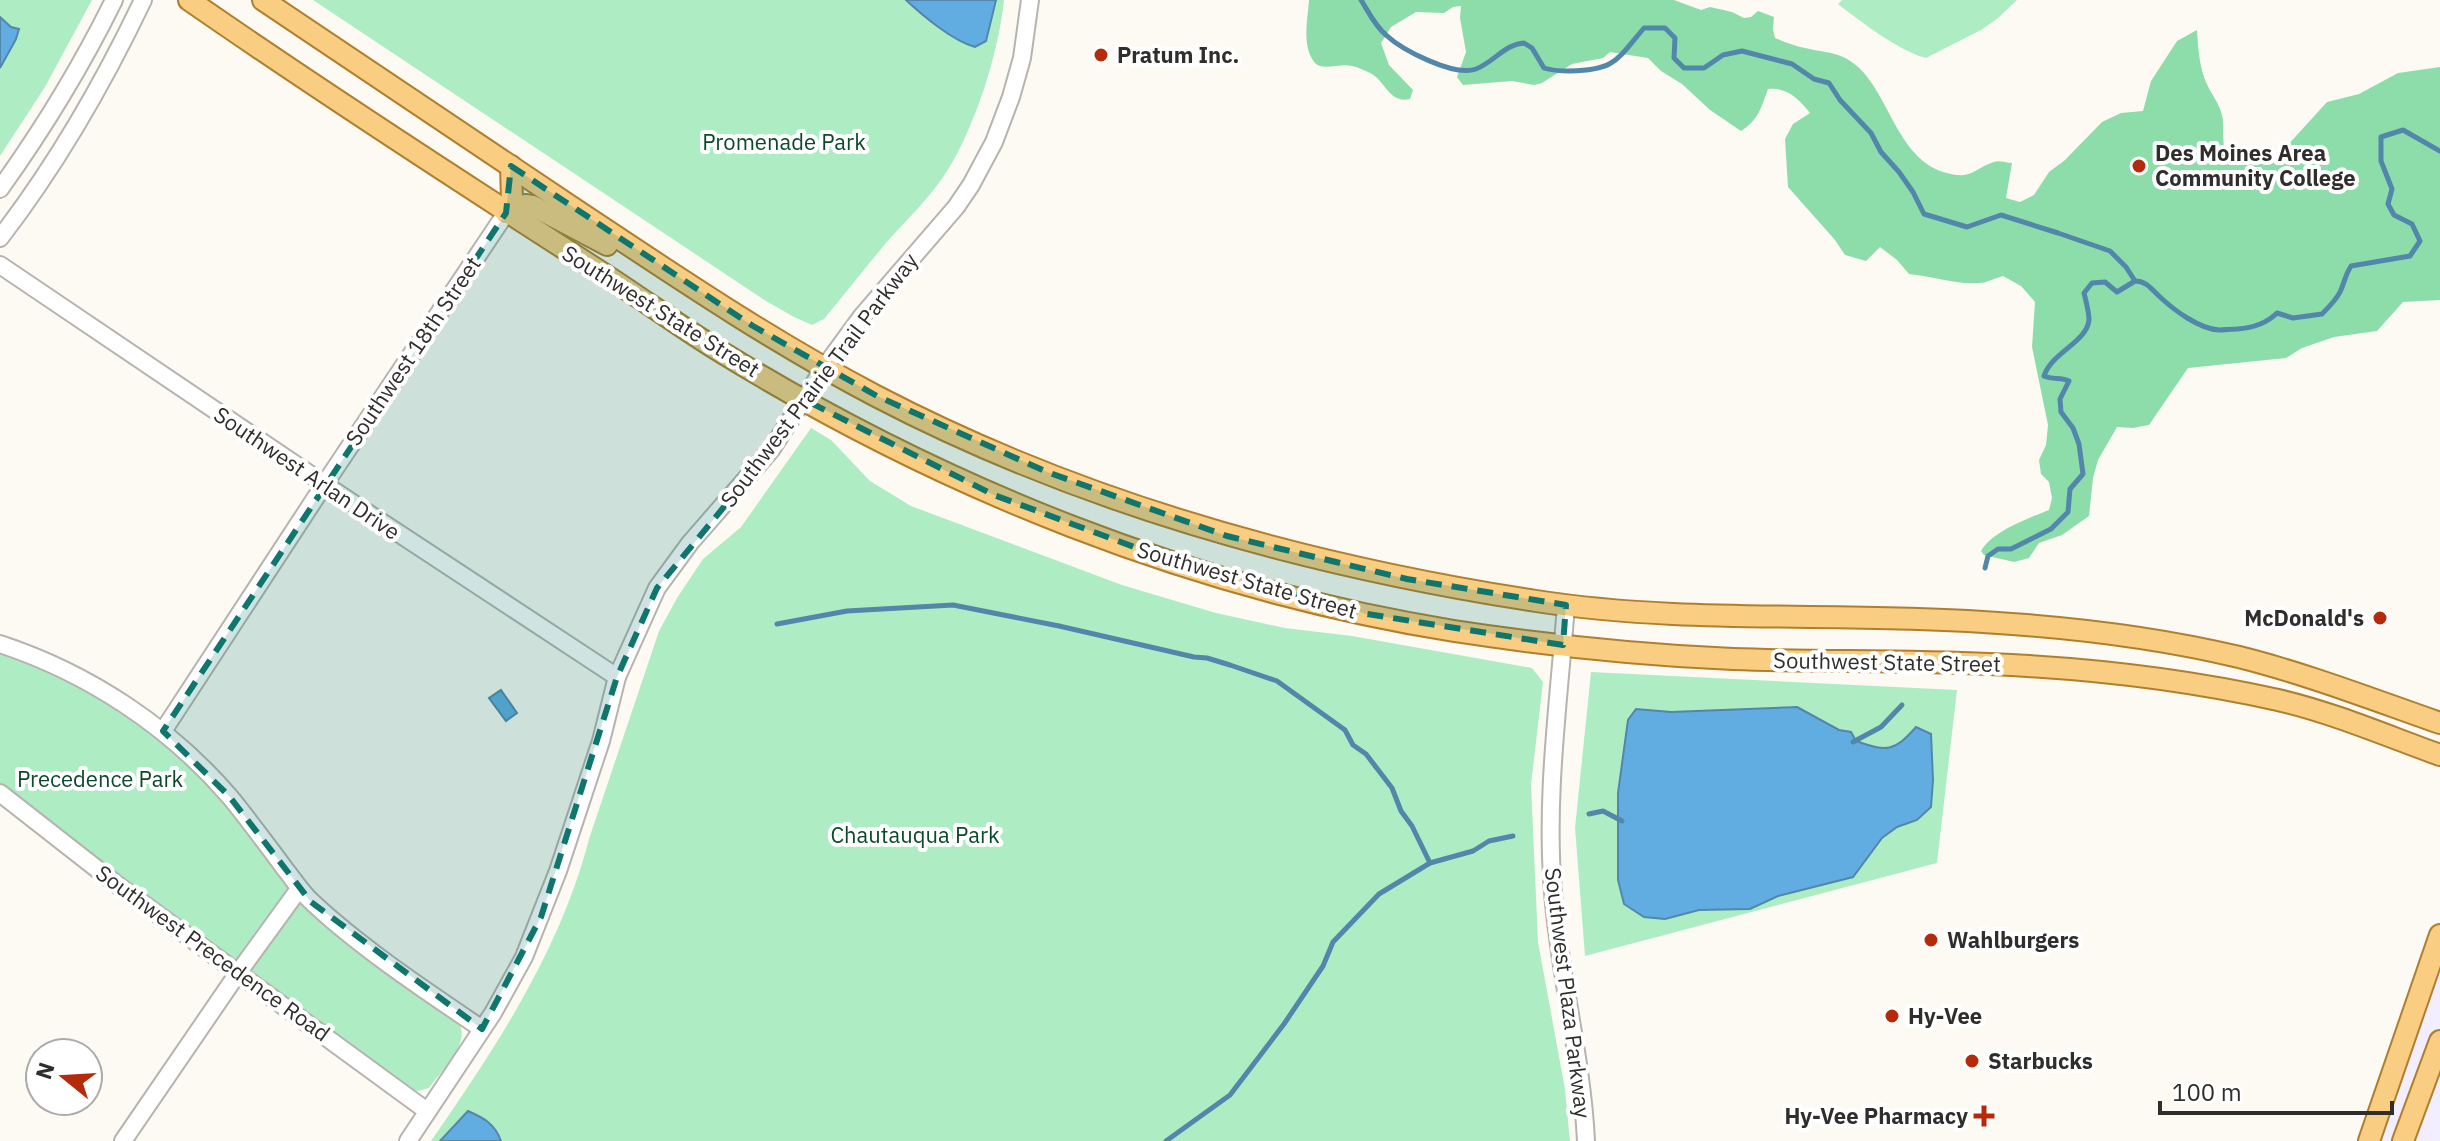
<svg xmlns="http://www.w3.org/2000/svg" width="2440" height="1141" viewBox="0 0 2440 1141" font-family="'IBM Plex Sans',sans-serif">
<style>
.commercial{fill:#f2edff}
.green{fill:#aeedc3}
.forest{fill:#8dddaa}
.water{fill:#61ade2;stroke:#5287ab;stroke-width:2}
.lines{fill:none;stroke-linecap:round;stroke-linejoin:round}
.stream{stroke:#5287ab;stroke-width:5}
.minor-casing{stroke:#b7b3ae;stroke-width:20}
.major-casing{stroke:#b07f2e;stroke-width:24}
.minor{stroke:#fff;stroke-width:16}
.major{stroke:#f9cd82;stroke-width:20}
.marked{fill:#0f766e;fill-opacity:0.2;stroke:#0f766e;stroke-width:6;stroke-dasharray:16 10;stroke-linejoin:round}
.poi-dot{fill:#b52a0b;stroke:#fff;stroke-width:3}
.labels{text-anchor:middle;stroke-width:8;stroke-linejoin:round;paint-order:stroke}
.poi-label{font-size:22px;font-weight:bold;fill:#2f2e2c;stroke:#fff;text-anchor:start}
.park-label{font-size:22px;fill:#0a4929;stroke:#fff}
.street-label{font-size:22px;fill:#2f2e2c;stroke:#fff}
</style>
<rect width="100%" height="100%" fill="#fdfaf4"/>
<path class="commercial" d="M 2440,935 L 2440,1141 L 2369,1141 Z"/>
<g class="green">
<path d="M 0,0 L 92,0 L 45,87 L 0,156 Z"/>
<path d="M 313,0 L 1004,0 C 999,51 976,124 949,168 C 932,196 908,218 886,243 C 865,268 845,294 824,319 L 812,325 L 794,317 L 766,301 Z"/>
<path d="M 1842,0 L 2017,0 L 1997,19 L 1981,30 L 1926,58 C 1899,51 1861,22 1838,4 Z"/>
<path d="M 811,428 L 831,440 L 870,481 L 911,506 L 1122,585 L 1216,613 L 1285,628 L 1352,636 L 1532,668 L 1543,682 L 1531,785 L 1538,942 L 1565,1089 L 1570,1141 L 431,1141 C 496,1047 560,951 589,839 L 659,631 L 677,598 L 703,559 L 741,527 Z"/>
<path d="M 0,650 L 84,687 L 121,710 L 168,745 L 221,797 L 255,841 L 459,1023 C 471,1044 441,1071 429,1088 L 418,1091 L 409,1088 L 164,911 L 0,786 Z"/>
<path d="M 1591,672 L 1957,690 L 1937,863 L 1585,956 L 1575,828 Z"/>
</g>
<path class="forest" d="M 1309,0 L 1674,0 L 1701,10 L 1710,7 L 1732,12 L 1744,18 L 1751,17 L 1758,11 L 1774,17 L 1773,29 L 1775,38 C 1785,42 1795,46 1805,48 C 1824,53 1840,51 1857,66 C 1890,95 1898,161 1947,173 C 1973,180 1974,168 1994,162 C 1999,160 2006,163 2012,163 L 2006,198 L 2020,202 L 2034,195 L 2049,172 L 2065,160 L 2102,122 L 2121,113 L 2143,111 L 2151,81 L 2177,41 L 2197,30 C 2198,47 2199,63 2205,80 C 2210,93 2221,104 2223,120 C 2224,133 2222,144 2226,157 L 2242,161 L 2262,150 L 2277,157 L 2327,102 L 2359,94 L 2398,73 L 2440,67 L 2440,300 L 2403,302 L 2377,331 L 2334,337 L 2302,348 L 2286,358 L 2188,368 L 2149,425 L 2133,428 L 2117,427 L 2098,460 L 2093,478 L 2089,516 L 2062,535 L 2039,543 L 2029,558 L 2014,562 L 1984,555 L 1981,551 C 1992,531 2029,518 2049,510 L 2052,498 L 2049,482 L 2041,474 L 2039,460 L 2046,445 L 2048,425 L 2032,347 L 2035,302 L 2021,286 L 2003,276 C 1995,278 1987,283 1979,283 C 1956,285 1932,276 1909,274 L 1897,260 L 1880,247 L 1866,261 L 1845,255 L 1835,240 L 1788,187 L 1785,139 L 1793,124 L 1810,113 C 1798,98 1787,87 1768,89 C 1762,106 1758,121 1741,131 L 1710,110 L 1682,84 L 1661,71 L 1648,58 L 1610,52 L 1603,58 L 1572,64 L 1542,83 L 1534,85 L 1512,81 L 1463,85 L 1457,77 L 1466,52 L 1460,18 L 1461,6 L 1453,7 L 1444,13 L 1416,12 L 1391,27 L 1381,43 L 1389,65 L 1413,90 L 1410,99 C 1389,104 1385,80 1370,73 C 1364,70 1357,67 1352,66 C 1341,63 1322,71 1315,63 C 1301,47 1308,18 1309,0 Z"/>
<g class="water">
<path d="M 906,0 L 996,0 L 986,41 L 975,47 C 953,41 923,16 906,0 Z"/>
<path d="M 0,17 L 11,27 L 19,29 L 16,39 L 0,68 Z"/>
<path d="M 501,690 L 517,713 L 506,721 L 489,698 Z"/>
<path d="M 1797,707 L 1839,730 L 1851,732 L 1856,741 C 1887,752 1894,752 1916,727 L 1931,734 L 1933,780 L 1931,807 L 1917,820 L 1897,827 L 1882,838 L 1853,877 L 1778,896 L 1750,909 L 1699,910 L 1665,919 L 1644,917 L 1624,904 L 1618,880 L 1618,793 L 1628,720 L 1636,709 L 1671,712 Z"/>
<path d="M 468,1111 C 484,1118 495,1124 501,1141 L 440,1141 Z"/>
</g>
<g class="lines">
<g class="stream">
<path d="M 1361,0 C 1368,11 1375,26 1386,35 C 1402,50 1454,77 1476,69 C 1494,62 1505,44 1524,43 L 1532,48 L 1544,68 C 1553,71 1560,71 1570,71 C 1615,70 1616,61 1644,28 L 1665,28 L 1675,38 L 1674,58 L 1684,68 L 1704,68 L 1723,55 L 1742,51 L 1792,64 L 1814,79 L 1829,83 L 1840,100 L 1871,133 L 1881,152 L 1899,172 L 1913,192 L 1924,214 L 1967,227 L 2001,215 L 2058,233 L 2110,251 L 2126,267 L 2135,281 C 2147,281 2151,289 2160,297 C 2174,310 2199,329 2219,330 C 2225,330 2231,329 2237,329 C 2253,328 2266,324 2277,313 L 2293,318 L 2322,314 C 2329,307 2336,300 2340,292 C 2345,282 2344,277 2351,266 L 2410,256 L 2420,241 L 2412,224 L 2394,215 L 2388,204 L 2392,189 L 2381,161 L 2381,137 L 2403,130 L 2440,151"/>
<path d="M 1985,568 L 1988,556 L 1998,549 L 2011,549 L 2051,529 L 2068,512 L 2070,489 L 2083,474 L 2079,444 L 2073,428 L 2061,412 L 2060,399 L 2069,381 C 2061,377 2053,380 2044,376 C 2051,353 2087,342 2089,320 C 2089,312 2086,301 2084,293 L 2092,283 L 2105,282 L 2117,292 L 2135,281"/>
<path d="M 777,624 L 847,611 L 953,605 L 1059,626 L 1194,657 L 1207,658 L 1230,665 L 1277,681 L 1345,730 L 1353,745 L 1366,754 L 1392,788 L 1401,811 L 1412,826 L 1430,863"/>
<path d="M 1853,742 L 1881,727 L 1902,705"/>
<path d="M 1589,814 L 1603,811 L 1622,821"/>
<path d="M 1166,1141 L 1230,1095 L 1284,1024 L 1323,966 L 1333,942 L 1379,894 L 1430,863 L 1473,851 L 1489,841 L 1513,836"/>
</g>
<g class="minor-casing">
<g id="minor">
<path d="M 0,189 C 43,129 81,67 114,0"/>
<path d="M 0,238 C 57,164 103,84 143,0"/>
<path d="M 0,265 L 342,496 L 617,677"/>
<path d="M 1566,605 C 1559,701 1545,796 1553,892 C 1559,975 1582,1057 1586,1141"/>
<path d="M 0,644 C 88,673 169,726 230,797 C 249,820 267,845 285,869 C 294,880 301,892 312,902 C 361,948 426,991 482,1029"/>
<path d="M 163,731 L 320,491 L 506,213"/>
<path d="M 0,793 L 115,883 L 427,1111"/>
<path d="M 123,1141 L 238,973 L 299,889"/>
<path d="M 408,1141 L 493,1013 L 524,957 L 558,871 L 601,741 L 617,677 L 657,588 L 690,543 L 771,450 L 824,368 L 862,316 L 956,207 L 971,185 L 994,142 L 1011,97 L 1022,58 L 1030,0"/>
</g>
</g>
<g class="major-casing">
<g id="major">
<path d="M 189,0 C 323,93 459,181 596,269 C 637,295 676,324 718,350 C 941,488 1193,589 1454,631 C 1546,645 1639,655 1733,659 C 1818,662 1903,660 1989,664 C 2086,668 2184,679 2278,700 C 2334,713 2387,736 2440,755"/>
<path d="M 263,0 C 367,70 471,140 576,210 C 674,275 771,341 876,396 C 1081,503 1308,566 1536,601 C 1685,624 1833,612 1983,622 C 2068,627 2155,637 2239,657 C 2307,674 2374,700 2440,723"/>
<path d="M 506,213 L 525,205 L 533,206 L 607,245"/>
<path d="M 506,213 L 512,200 L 511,166"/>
<path d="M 2369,1141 L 2440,935"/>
<path d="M 2403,1141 L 2440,1041"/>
</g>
</g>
<use href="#minor" class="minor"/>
<use href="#major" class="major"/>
</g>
<path class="marked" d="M 511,166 L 753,326 L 877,396 L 1047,472 L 1227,536 L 1407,579 L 1566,605 L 1563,645 L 1367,614 L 1172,561 L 994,495 L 803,399 L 771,450 L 657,588 L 617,677 L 541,917 L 482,1029 L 311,902 L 229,796 L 163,731 L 506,213 Z"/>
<g class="poi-dot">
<circle cx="1101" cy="55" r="8"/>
<circle cx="2139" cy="166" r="8"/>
<circle cx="2380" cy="618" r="8"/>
<circle cx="1931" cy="940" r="8"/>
<circle cx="1892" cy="1016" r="8"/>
<circle cx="1972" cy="1061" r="8"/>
<path d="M1980 1104h8v8h8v8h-8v8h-8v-8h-8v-8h8z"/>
</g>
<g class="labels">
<g class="poi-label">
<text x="1117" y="63">Pratum Inc.</text>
<text x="2155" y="161">Des Moines Area<tspan x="2155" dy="25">Community College</tspan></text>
<text x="2364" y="626" text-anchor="end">McDonald's</text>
<text x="1947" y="948">Wahlburgers</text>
<text x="1908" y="1024">Hy-Vee</text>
<text x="1988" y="1069">Starbucks</text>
<text x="1968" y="1124" text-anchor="end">Hy-Vee Pharmacy</text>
</g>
<g class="park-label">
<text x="784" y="150">Promenade Park</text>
<text x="100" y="787">Precedence Park</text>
<text x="915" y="843">Chautauqua Park</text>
</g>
<g class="street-label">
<text transform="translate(661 311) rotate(32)" y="8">Southwest State Street</text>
<text transform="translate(413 351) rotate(-56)" y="8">Southwest 18th Street</text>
<text transform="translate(819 380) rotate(-53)" y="8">Southwest Prairie Trail Parkway</text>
<text transform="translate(307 473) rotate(34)" y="8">Southwest Arlan Drive</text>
<text transform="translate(1247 580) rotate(16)" y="8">Southwest State Street</text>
<text transform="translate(1887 662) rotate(1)" y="8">Southwest State Street</text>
<text transform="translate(213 953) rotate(36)" y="8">Southwest Precedence Road</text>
<text transform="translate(1568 993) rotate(83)" y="8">Southwest Plaza Parkway</text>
</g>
</g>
<g transform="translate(64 1077) rotate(288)"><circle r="38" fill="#ffffff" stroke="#acabab" stroke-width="2"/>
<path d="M0-6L14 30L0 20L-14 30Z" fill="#b52a0b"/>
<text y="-12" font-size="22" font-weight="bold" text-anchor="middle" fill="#2f2e2c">N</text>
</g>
<path d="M2160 1101v12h232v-12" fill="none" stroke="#2f2e2c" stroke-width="4"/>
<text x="2172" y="1101" font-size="24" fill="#2f2e2c" stroke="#ffffff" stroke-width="6" paint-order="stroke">100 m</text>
</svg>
